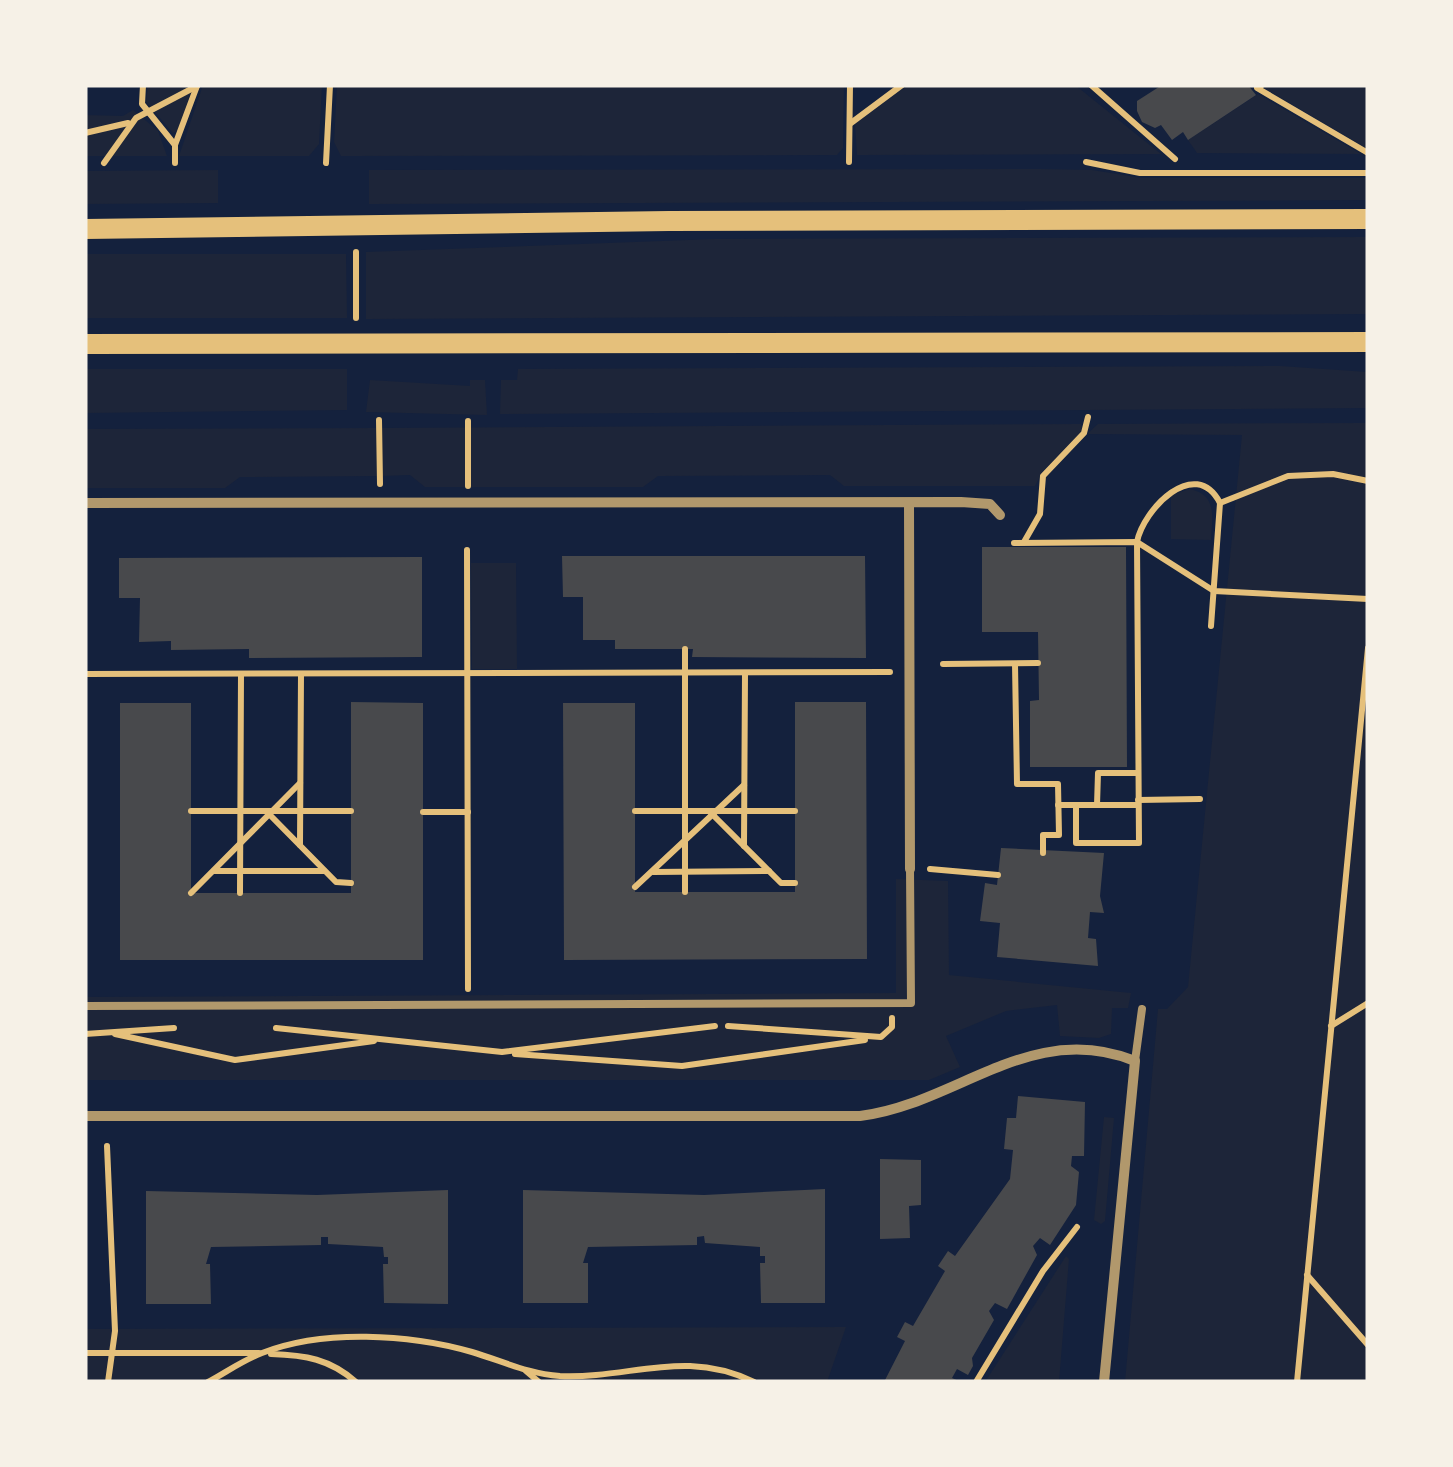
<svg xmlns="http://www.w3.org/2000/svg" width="1453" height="1467" viewBox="0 0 1453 1467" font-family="Mulish,sans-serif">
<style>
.green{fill:#1d2539}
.building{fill:#48494c}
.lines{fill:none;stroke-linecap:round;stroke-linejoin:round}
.path{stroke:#e5c07b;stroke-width:6}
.service{stroke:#b1986c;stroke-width:8}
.minor{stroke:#b1986c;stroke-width:10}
.secondary{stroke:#e5c07b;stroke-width:20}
</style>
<rect width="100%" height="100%" fill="#14213d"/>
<g class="green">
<path d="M 148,85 L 193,85 L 178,131 L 173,133 L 146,102 Z"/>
<path d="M 203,85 L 322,85 L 319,144 L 309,156 L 179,156 Z"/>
<path d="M 337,85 L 844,85 L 843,148 L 837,155 L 341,156 L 334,142 Z"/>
<path d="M 908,85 L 1075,85 L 1161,154 L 857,155 L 855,124 Z"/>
<path d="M 1268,85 L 1368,85 L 1368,149 L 1264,88 Z"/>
<path d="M 1258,94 L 1361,154 L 1197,153 L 1188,140 Z"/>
<path d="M 133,110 L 158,131 L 167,156 L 85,156 L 85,115 L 123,116 Z"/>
<path d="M 1041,169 L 1092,170 L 1142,178 L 1368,178 L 1368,200 L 369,204 L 369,170 Z"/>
<path d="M 218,170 L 218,203 L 85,204 L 85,171 Z"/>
<path d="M 1368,237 L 1368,314 L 366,319 L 366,252 L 715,239 Z"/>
<path d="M 85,254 L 346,254 L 347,318 L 85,318 Z"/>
<path d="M 1280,366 L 1368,372 L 1368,408 L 500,414 L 501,380 L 517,380 L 518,369 Z"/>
<path d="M 85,369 L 347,369 L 347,410 L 85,413 Z"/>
<path d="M 370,380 L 470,386 L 470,380 L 485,380 L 487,415 L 366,412 Z"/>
<path d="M 1368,423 L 1368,1382 L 1125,1382 L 1158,1009 L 1167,1009 L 1188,987 L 1242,435 L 1087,434 L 1098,424 Z"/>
<path d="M 1081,424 L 1082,431 L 1042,472 L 1035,486 L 844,486 L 830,475 L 658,476 L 643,487 L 425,487 L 410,475 L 382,476 L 382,428 Z"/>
<path d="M 377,428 L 377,476 L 240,477 L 225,488 L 85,488 L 85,429 Z"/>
<path d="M 1190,489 C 1218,495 1212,518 1211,540 L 1171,539 L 1171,495 Z"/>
<path d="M 471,563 L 516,563 L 517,669 L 472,669 Z"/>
<path d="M 896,879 L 948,881 L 949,975 L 1131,993 L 1128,1008 L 1112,1008 L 1111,1034 L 1099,1038 L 1060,1036 L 1057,1005 L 1006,1011 L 946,1036 L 960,1067 L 929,1080 L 85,1080 L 85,997 L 896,993 Z"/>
<path d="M 1104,1117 L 1114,1118 L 1105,1221 L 1101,1224 L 1094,1220 Z"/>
<path d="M 1066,1256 L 1069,1259 L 1059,1382 L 985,1382 Z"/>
<path d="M 846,1327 L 827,1382 L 85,1382 L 85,1329 Z"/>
</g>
<g class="building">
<path d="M 1162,85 L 1248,85 L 1256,95 L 1188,140 L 1183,132 L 1172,140 L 1161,125 L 1155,128 L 1142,122 L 1137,111 L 1137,101 Z"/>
<path d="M 982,547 L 1126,547 L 1127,767 L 1030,767 L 1030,701 L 1039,700 L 1038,632 L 982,632 Z"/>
<path d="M 562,556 L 865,556 L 866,658 L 692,657 L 693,649 L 615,649 L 615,640 L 583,640 L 583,597 L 563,597 Z"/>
<path d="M 422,557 L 422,657 L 249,658 L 249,649 L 171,650 L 171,641 L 139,642 L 140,598 L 119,598 L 119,558 Z"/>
<path d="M 351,702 L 423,703 L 423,960 L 120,960 L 120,703 L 191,703 L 191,893 L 351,893 Z"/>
<path d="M 795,702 L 866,702 L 867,959 L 564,960 L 563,703 L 635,703 L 635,892 L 795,892 Z"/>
<path d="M 1001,848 L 1104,853 L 1100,896 L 1104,913 L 1090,912 L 1088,938 L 1096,939 L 1098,966 L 997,957 L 1000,923 L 980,921 L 985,883 L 997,885 Z"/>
<path d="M 1018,1096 L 1085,1102 L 1084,1156 L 1072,1156 L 1071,1166 L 1079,1172 L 1076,1205 L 1050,1245 L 1040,1238 L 1033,1246 L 1037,1255 L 1007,1309 L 995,1303 L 989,1311 L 994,1320 L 972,1358 L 973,1366 L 968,1375 L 957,1369 L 952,1378 L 961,1382 L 884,1382 L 905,1341 L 897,1337 L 905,1322 L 913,1326 L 945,1271 L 938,1266 L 948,1251 L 955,1256 L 1010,1179 L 1013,1150 L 1004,1149 L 1007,1118 L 1016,1118 Z"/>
<path d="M 880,1159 L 921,1160 L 921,1205 L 909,1206 L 910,1238 L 880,1239 Z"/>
<path d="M 825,1189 L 825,1303 L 761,1303 L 760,1263 L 765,1263 L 765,1256 L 760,1256 L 760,1247 L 705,1243 L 704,1236 L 697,1237 L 697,1245 L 588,1247 L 583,1263 L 588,1263 L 588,1303 L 523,1303 L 523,1190 L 704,1195 Z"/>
<path d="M 448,1190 L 448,1304 L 384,1303 L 383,1264 L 388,1264 L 388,1257 L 384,1257 L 383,1247 L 328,1244 L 328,1237 L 321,1237 L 321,1245 L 211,1247 L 206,1264 L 210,1264 L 211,1304 L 146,1304 L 146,1191 L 317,1195 Z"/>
</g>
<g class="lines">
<g class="path">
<path d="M 143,85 L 142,104 L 175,145 L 175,163"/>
<path d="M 1091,85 L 1175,159"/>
<path d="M 1262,85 L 1257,88 L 1368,153"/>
<path d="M 851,123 L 902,85"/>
<path d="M 85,133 L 128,123"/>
<path d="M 175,145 L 197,86"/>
<path d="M 849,162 L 850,85"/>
<path d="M 1086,162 L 1140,173 L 1368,173"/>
<path d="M 104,163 L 136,118 L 197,86"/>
<path d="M 326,163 L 330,85"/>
<path d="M 356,318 L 356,252"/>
<path d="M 379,420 L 380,484"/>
<path d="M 468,486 L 468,421"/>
<path d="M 1220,503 L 1288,476 L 1333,474 L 1368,481"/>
<path d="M 1024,542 L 1040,514 L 1043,476 L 1084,433 L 1088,417"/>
<path d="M 1014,543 L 1137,542 L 1214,591 L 1368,599"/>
<path d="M 467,550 L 468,989"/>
<path d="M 685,649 L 685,892"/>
<path d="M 943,664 L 1038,663"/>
<path d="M 1015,664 L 1017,784 L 1058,784 L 1059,835 L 1043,835 L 1043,853"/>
<path d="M 85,674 L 890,672"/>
<path d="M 1138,800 L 1200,799"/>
<path d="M 1058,805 L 1138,805"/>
<path d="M 1076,805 L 1076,843 L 1139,843 L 1137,542 C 1143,510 1195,455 1220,503 L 1211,626"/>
<path d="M 1097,805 L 1098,773 L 1138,773"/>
<path d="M 191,811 L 351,811"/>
<path d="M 635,811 L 795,811"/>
<path d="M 423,812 L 468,812"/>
<path d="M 710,812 L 781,883 L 795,883"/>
<path d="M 269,814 L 336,882 L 351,883"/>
<path d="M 300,845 L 301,674"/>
<path d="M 744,846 L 745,674"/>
<path d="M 930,869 L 998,875"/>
<path d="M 214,871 L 324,871"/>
<path d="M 653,872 L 769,871"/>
<path d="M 635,887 L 744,785"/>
<path d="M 191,893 L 300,783"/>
<path d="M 240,893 L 241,674"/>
<path d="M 728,1026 L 881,1037 L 892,1027 L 892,1018"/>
<path d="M 1331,1026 L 1368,1003"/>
<path d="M 276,1028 L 502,1052 L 715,1026"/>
<path d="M 85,1034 L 174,1028"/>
<path d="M 115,1034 L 235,1060 L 374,1041"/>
<path d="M 515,1054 L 682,1066 L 865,1040"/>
<path d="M 107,1146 L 115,1331 L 108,1382"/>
<path d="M 1307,1275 L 1368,1345"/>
<path d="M 85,1353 L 259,1353"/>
<path d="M 271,1354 C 305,1355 330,1359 356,1382"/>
<path d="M 526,1371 L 539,1382"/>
<path d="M 208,1382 C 225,1373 243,1360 262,1353 C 323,1329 409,1334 472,1352 C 502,1361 529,1374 560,1376 C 631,1379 684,1348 754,1382"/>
<path d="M 976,1382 L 1043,1271 L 1077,1227"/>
<path d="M 1297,1382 L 1368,648"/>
</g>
<g class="service">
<path d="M 85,1006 L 911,1003 L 910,869"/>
<path d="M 1135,1061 L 1142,1009"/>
</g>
<g class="minor">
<path d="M 85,503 L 961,502 L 990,504 L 1000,515"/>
<path d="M 909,503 L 910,869"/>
<path d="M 85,1116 L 860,1116 C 957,1104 1031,1019 1135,1061 L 1104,1382"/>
</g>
<g class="secondary">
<path d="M 85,229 L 669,221 L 1368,219"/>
<path d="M 85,344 L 1368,342"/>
</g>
</g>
<rect width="1453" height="1467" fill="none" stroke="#f6f1e7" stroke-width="175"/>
</svg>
